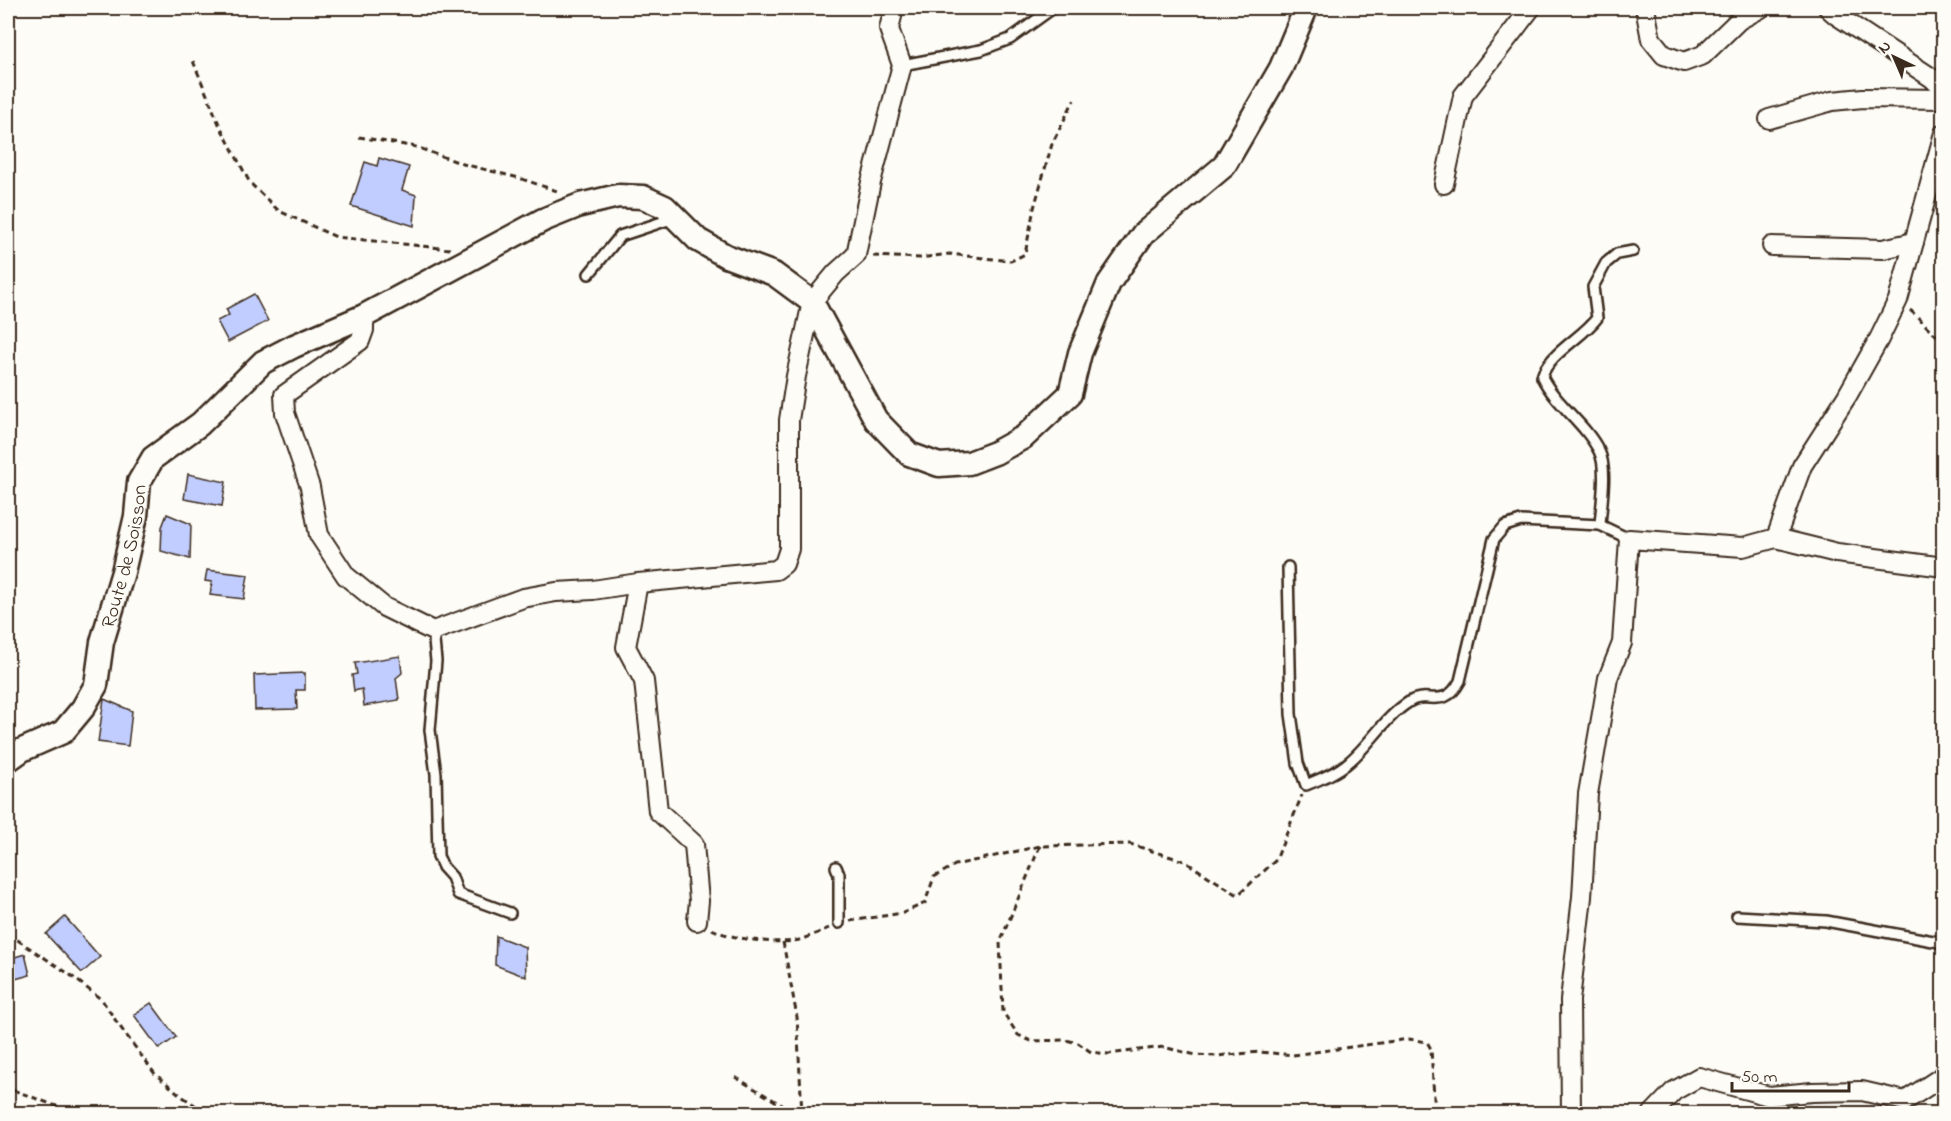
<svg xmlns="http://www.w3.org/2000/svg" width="1951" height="1121" viewBox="0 0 1951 1121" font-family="'Indie Flower',sans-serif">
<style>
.building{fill:#c1cdfe;stroke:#3b2a1e;stroke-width:1.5}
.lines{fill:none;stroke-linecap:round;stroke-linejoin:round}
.service-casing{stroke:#3b2a1e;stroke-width:14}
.minor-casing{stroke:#3b2a1e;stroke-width:22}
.tertiary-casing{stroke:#3b2a1e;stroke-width:27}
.path{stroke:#3b2a1e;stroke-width:3;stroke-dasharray:6 4.5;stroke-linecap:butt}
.service{stroke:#fdfcf7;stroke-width:9}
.minor{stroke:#fdfcf7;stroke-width:18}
.tertiary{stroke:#fdfcf7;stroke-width:22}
.labels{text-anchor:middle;stroke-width:4.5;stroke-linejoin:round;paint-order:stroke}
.street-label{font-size:20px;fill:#3b2a1e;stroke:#fdfcf7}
</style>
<rect width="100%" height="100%" fill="#fdfcf7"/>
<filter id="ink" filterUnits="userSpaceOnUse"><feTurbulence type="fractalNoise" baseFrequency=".0167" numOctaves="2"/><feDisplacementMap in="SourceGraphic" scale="12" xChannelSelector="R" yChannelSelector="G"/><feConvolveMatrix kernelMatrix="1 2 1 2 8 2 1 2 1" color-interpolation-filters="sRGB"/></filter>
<g filter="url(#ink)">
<g class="building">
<path d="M 379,158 L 409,167 L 402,190 L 416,195 L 414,226 L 351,206 L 365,162 L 377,166 Z"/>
<path d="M 254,294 L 268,321 L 228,342 L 217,321 L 229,315 L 226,309 Z"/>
<path d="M 188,474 L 226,482 L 222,506 L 184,499 Z"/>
<path d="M 167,514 L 191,524 L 190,559 L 161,551 L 162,527 Z"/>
<path d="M 207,570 L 248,575 L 244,599 L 210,595 L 212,582 L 205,581 Z"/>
<path d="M 400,656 L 402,673 L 396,678 L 399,700 L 364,706 L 362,689 L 354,691 L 352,675 L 357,674 L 355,663 Z"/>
<path d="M 305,673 L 305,690 L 296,690 L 297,709 L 255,710 L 254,675 Z"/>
<path d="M 104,699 L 132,711 L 128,746 L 98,742 Z"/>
<path d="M 65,917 L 100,957 L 82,973 L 46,934 Z"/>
<path d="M 496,936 L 525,947 L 526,977 L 495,965 Z"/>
<path d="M 25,954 L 30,975 L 8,981 L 8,959 Z"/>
<path d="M 151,1003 L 176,1037 L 159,1049 L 134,1015 Z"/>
</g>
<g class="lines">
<g class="service-casing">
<g id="service">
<path d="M 902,65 L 981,50 L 1010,39 L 1053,8"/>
<path d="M 589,274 L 620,236 L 674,218"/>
<path d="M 1600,525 C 1601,506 1608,468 1599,451 C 1585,423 1556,405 1542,377 C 1548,354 1582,338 1597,318 L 1593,287 L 1606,263 L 1617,254 L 1633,251"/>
<path d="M 1288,567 L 1291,714 L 1298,763 L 1306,785 C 1321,779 1338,772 1350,761 C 1371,743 1385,717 1409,702 C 1427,690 1444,711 1460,681 L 1494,539 L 1505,526 L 1521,521 L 1600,525 L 1629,539"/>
<path d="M 433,631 L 436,661 L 430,730 L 436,774 L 438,856 L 443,867 L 452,877 L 458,894 L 510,913"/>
<path d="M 836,867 L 839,874 L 839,923"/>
<path d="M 1737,916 L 1826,921 L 1944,943"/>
</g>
</g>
<g class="minor-casing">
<g id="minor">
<path d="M 1645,8 L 1651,39 L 1664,55 L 1684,62 L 1703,55 L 1739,20 L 1761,8"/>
<path d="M 1828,8 L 1836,15 L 1932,78 L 1944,90"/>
<path d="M 1769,119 L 1832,101 L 1863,98 L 1944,99"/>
<path d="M 1444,184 L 1463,96 L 1531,8"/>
<path d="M 1772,246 L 1883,249 L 1914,242"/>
<path d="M 364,316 L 364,330 L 360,341 L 284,395 L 285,413 L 310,487 L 319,535 L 346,576 L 384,607 L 433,631 L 523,598 L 556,592 L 593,590 L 638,583 L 776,570 L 784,564 L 789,549 L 789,420 L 796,376 L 812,302 L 836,273 L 856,255 L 871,182 L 902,65 L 889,29 L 894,8"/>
<path d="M 1776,538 L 1802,466 L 1847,396 L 1879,339 L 1898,300 L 1944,133"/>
<path d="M 638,583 L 626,647 L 644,681 L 658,811 L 694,844 L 699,901 L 697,921"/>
<path d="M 1571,1114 L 1570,1000 L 1582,897 L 1588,794 L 1608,678 L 1622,643 L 1629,539 L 1743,547 L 1776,538 L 1837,553 L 1944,567"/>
<path d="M 1652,1114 L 1674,1091 L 1699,1077 L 1769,1096 L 1812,1092 L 1862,1091 L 1905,1101 L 1940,1078 L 1944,1073"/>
</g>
</g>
<g class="tertiary-casing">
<g id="tertiary">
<path id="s1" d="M 8,760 L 22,750 L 63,732 L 83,708 L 96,685 L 102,642 L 123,572 L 136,516 L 139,482 L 153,458 L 200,424 L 263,362 L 294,346 L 364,316 L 543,220 L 580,205 L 618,196 L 643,197 L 665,207 L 698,240 L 726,256 L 774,274 L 812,302 L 876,420 L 909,454 L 939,465 L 969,463 L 995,453 L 1024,437 L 1070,394 L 1080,353 L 1109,283 L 1143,234 L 1224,166 L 1281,68 L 1306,8"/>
</g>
</g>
<g class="path">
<path d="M 193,61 L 219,124 L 250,183 L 279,211 L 336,237 L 450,249"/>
<path d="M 359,137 L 416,147 L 463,164 L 519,178 L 560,192"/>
<path d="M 873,256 L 920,258 L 949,254 L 1011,261 L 1025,254 L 1034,208 L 1052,144 L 1074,100"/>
<path d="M 1910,310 C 1922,320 1930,332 1944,341"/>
<path d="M 1040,846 L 1000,942 L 1003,1012 L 1018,1035 L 1031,1041 L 1066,1040 L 1078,1043 L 1091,1052 L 1109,1054 L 1163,1047 L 1196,1055 L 1216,1056 L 1260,1052 L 1293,1055 L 1409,1039 L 1427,1042 L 1431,1049 L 1435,1114"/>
<path d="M 850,921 L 903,913 L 925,903 L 934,877 L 955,865 L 1040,846 L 1130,844 L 1184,861 L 1238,895 L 1276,860 L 1302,795"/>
<path d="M 712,929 C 730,939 779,945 799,940 C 809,937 820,932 829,928"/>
<path d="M 8,935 L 16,939 L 69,974 L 102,1000 L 118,1024 L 155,1074 L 183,1097 L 208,1114"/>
<path d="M 783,942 L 797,1017 L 802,1114"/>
<path d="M 735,1077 L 797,1114"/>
<path d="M 13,1090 L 78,1114"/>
</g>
<use href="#service" class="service"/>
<use href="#minor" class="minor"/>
<use href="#tertiary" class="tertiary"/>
</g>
</g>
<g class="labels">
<g class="street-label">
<text dy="7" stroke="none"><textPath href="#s1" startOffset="252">Route de Soisson</textPath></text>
</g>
</g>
<rect width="1951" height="1121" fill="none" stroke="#fdfcf7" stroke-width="30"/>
<rect x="15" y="15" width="1921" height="1091" fill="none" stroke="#3b2a1e" stroke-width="2" filter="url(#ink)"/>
<g transform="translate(1894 57) rotate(316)" stroke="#fdfcf7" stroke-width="4.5" paint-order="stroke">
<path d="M0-4.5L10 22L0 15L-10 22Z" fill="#3b2a1e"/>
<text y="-9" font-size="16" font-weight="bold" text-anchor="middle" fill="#3b2a1e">N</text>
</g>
<path d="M1732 1082v9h117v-9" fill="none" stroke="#3b2a1e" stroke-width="3"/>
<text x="1741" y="1082" font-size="18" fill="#3b2a1e" stroke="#fdfcf7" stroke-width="4.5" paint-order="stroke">50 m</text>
</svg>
